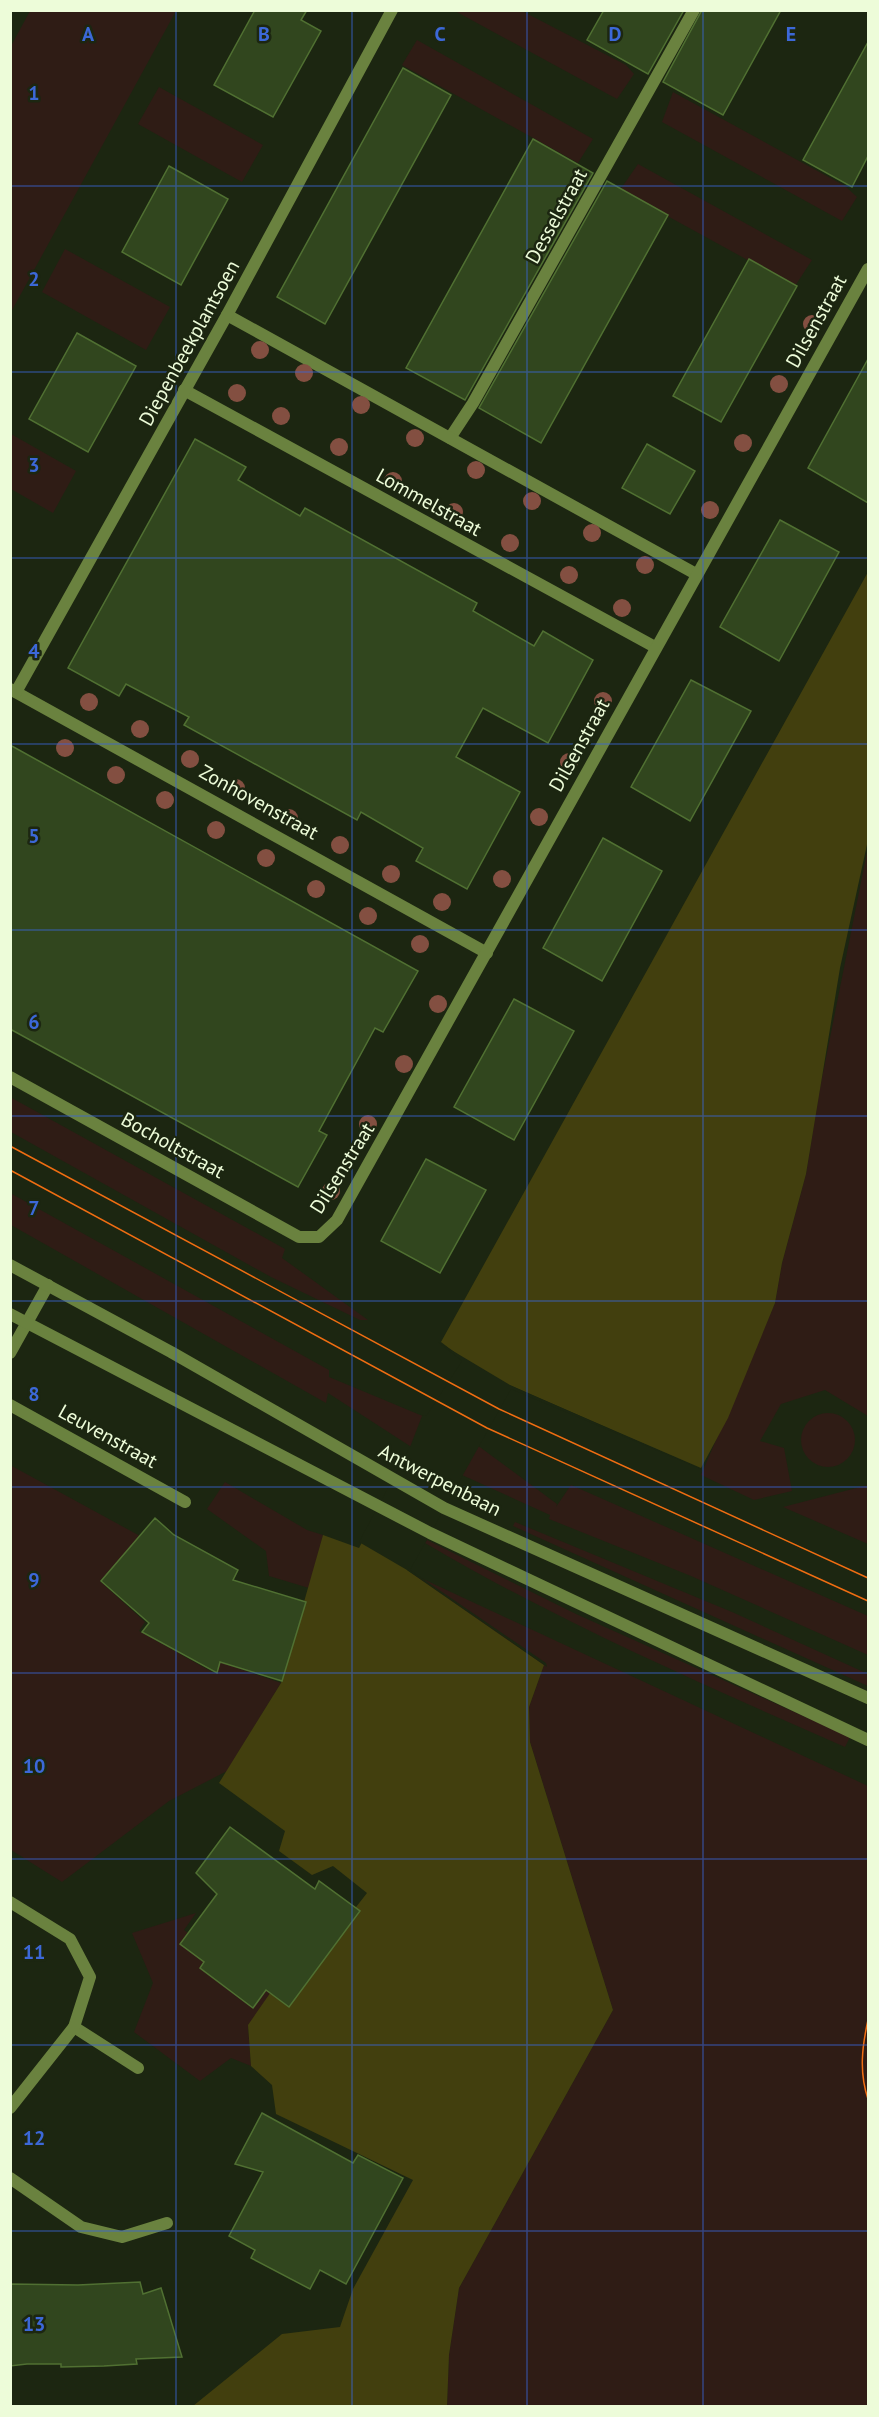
<svg xmlns="http://www.w3.org/2000/svg" width="879" height="2417" viewBox="0 0 879 2417" font-family="'PT Sans',sans-serif">
<style>
.green{fill:#2f1c15}
.water{fill:#423f0e}
.pier{fill:#1c2611}
.building{fill:#31461e;stroke:#507032;stroke-width:1.5}
.lines{fill:none;stroke-linecap:round;stroke-linejoin:round}
.service{stroke:#6a823f;stroke-width:12}
.pedestrian{stroke:#6a823f;stroke-width:12}
.minor{stroke:#6a823f;stroke-width:12}
.tertiary{stroke:#6a823f;stroke-width:12}
.tram{stroke:#ef6d12;stroke-width:1.5}
.tree{fill:#834f41}
.grid{fill:none;stroke:#3c68d8;stroke-width:1.5;stroke-opacity:0.55}
.labels{text-anchor:middle;stroke-width:5;stroke-linejoin:round;paint-order:stroke}
.street-label{font-size:20px;fill:#edfcd9;stroke:#1c2611}
.grid-label{font-size:20px;text-anchor:middle;font-weight:bold;fill:#3c68d8;stroke:#1c2611;stroke-width:5;stroke-linejoin:round;paint-order:stroke}
</style>
<rect width="100%" height="100%" fill="#1c2611"/>
<g class="green">
<path d="M 30,11 L 176,11 L 11,312 L 11,46 Z"/>
<path d="M 455,11 L 522,11 L 626,65 L 634,74 L 617,99 Z"/>
<path d="M 417,40 L 593,139 L 578,163 L 402,65 Z"/>
<path d="M 159,87 L 263,145 L 242,182 L 138,124 Z"/>
<path d="M 673,92 L 845,186 L 857,197 L 842,221 L 662,122 Z"/>
<path d="M 638,164 L 812,260 L 795,286 L 620,190 Z"/>
<path d="M 65,249 L 170,307 L 146,350 L 42,292 Z"/>
<path d="M 11,434 L 76,471 L 53,513 L 11,489 Z"/>
<path d="M 868,847 L 868,1416 L 825,1390 L 781,1404 L 760,1441 L 784,1448 L 792,1491 L 754,1500 L 701,1475 L 775,1303 L 782,1263 L 806,1174 L 820,1088 Z"/>
<path d="M 10,1097 L 285,1249 L 282,1258 L 368,1320 L 360,1320 L 271,1277 L 11,1132 Z"/>
<path d="M 10,1193 L 329,1370 L 329,1377 L 425,1417 L 413,1448 L 328,1393 L 326,1403 L 11,1225 Z"/>
<circle cx="828" cy="1440" r="27"/>
<path d="M 477,1445 L 557,1504 L 556,1507 L 571,1485 L 868,1616 L 868,1655 L 691,1576 L 549,1519 L 550,1515 L 462,1475 Z"/>
<path d="M 10,1465 L 140,1536 L 100,1581 L 145,1622 L 139,1631 L 214,1673 L 217,1661 L 281,1683 L 227,1771 L 169,1801 L 62,1882 L 11,1850 Z"/>
<path d="M 225,1482 L 307,1530 L 323,1535 L 309,1588 L 269,1576 L 266,1551 L 207,1509 Z"/>
<path d="M 868,1485 L 868,1544 L 783,1507 Z"/>
<path d="M 515,1522 L 732,1612 L 868,1674 L 868,1686 L 513,1526 Z"/>
<path d="M 427,1540 L 576,1614 L 850,1737 L 845,1747 C 702,1684 559,1622 425,1543 Z"/>
<path d="M 410,1573 L 868,1786 L 868,2406 L 447,2406 L 449,2355 L 459,2288 L 613,2010 L 530,1742 L 529,1707 L 544,1665 Z"/>
<path d="M 196,1913 L 184,1930 L 205,1946 L 316,1959 L 248,2025 L 251,2066 L 231,2058 L 200,2081 L 134,2032 L 153,1983 L 132,1933 Z"/>
</g>
<path class="water" d="M 868,572 L 868,840 L 840,968 L 806,1174 L 782,1263 L 775,1303 L 728,1418 L 701,1468 L 509,1385 L 407,1570 L 544,1665 L 529,1707 L 530,1742 L 613,2010 L 459,2288 L 449,2355 L 447,2406 L 193,2406 L 282,2334 L 340,2327 L 353,2289 L 413,2180 L 276,2114 L 272,2085 L 251,2066 L 248,2025 L 289,1966 L 310,1966 L 367,1893 L 333,1866 L 312,1875 L 279,1851 L 285,1831 L 219,1783 L 281,1683 L 323,1535 L 359,1548 L 428,1419 L 466,1361 L 441,1342 Z"/>
<path class="pier" d="M 438,1342 L 510,1385 L 703,1470 L 511,1389 L 410,1570 L 546,1663 L 547,1667 L 407,1570 L 359,1542 L 410,1447 L 422,1416 L 427,1415 L 462,1361 Z"/>
<g class="building">
<path d="M 255,10 L 307,10 L 301,20 L 321,31 L 273,117 L 214,85 Z"/>
<path d="M 604,10 L 684,10 L 648,74 L 587,40 Z"/>
<path d="M 702,10 L 781,10 L 723,115 L 663,82 Z"/>
<path d="M 868,42 L 868,156 L 852,187 L 803,160 Z"/>
<path d="M 403,68 L 451,95 L 325,324 L 277,297 Z"/>
<path d="M 533,139 L 593,173 L 465,400 L 406,368 Z"/>
<path d="M 169,166 L 228,199 L 181,285 L 122,252 Z"/>
<path d="M 607,181 L 668,215 L 541,443 L 479,408 Z"/>
<path d="M 749,259 L 797,286 L 721,422 L 673,396 Z"/>
<path d="M 77,333 L 136,366 L 88,452 L 29,419 Z"/>
<path d="M 868,359 L 868,503 L 808,468 Z"/>
<path d="M 195,439 L 246,467 L 238,480 L 300,516 L 305,508 L 477,603 L 473,611 L 534,646 L 543,631 L 593,660 L 548,743 L 483,708 L 456,757 L 520,792 L 467,889 L 416,861 L 423,848 L 361,812 L 357,820 L 184,725 L 189,717 L 126,684 L 119,696 L 68,668 Z"/>
<path d="M 647,444 L 695,471 L 670,514 L 622,488 Z"/>
<path d="M 780,520 L 839,552 L 779,661 L 720,627 Z"/>
<path d="M 691,680 L 751,711 L 690,821 L 631,787 Z"/>
<path d="M 10,745 L 418,971 L 383,1032 L 375,1028 L 319,1131 L 327,1135 L 298,1187 L 10,1029 Z"/>
<path d="M 603,838 L 662,871 L 602,981 L 543,948 Z"/>
<path d="M 514,999 L 574,1031 L 514,1140 L 454,1107 Z"/>
<path d="M 426,1159 L 486,1190 L 440,1273 L 381,1241 Z"/>
<path d="M 155,1518 L 174,1535 L 238,1570 L 233,1580 L 306,1602 L 282,1681 L 220,1662 L 217,1673 L 142,1632 L 149,1623 L 101,1581 Z"/>
<path d="M 230,1827 L 315,1889 L 319,1881 L 360,1911 L 289,2007 L 266,1990 L 253,2008 L 200,1968 L 204,1962 L 180,1944 L 217,1894 L 196,1873 Z"/>
<path d="M 262,2113 L 353,2163 L 358,2155 L 403,2178 L 346,2284 L 320,2270 L 310,2289 L 251,2258 L 255,2250 L 229,2236 L 263,2172 L 235,2164 Z"/>
<path d="M 140,2282 L 143,2294 L 161,2288 L 182,2357 L 136,2359 L 137,2364 L 104,2366 L 61,2367 L 61,2364 L 27,2364 L 10,2366 L 10,2284 L 78,2285 Z"/>
</g>
<g class="lines">
<path class="service" d="M 74,2027 L 138,2068"/>
<path class="pedestrian" d="M 450,438 L 473,403 L 694,10"/>
<g class="minor">
<path d="M 227,315 L 696,574"/>
<path d="M 184,390 L 655,647"/>
<path d="M 10,689 L 487,953"/>
<path d="M 16,692 L 227,315 L 392,10"/>
<path d="M 10,1077 L 299,1237 L 319,1237 L 337,1220 L 868,269"/>
<path d="M 10,1353 L 48,1285"/>
<path d="M 10,1405 L 185,1502"/>
<path d="M 10,1902 L 70,1939 L 90,1977 L 74,2027 L 10,2108"/>
<path d="M 10,2178 L 81,2227 L 122,2237 L 167,2223"/>
</g>
<g class="tertiary">
<path d="M 10,1265 L 171,1352 L 444,1508 L 868,1698"/>
<path d="M 10,1314 L 430,1533 L 868,1740"/>
</g>
<g class="tram">
<path d="M 10,1146 L 499,1409 L 868,1578"/>
<path d="M 10,1170 L 487,1428 L 868,1601"/>
<path d="M 868,2020 C 862,2047 859,2072 868,2099"/>
</g>
</g>
<g class="tree">
<circle cx="812" cy="324" r="9"/>
<circle cx="260" cy="350" r="9"/>
<circle cx="304" cy="373" r="9"/>
<circle cx="779" cy="384" r="9"/>
<circle cx="237" cy="393" r="9"/>
<circle cx="361" cy="405" r="9"/>
<circle cx="281" cy="416" r="9"/>
<circle cx="415" cy="438" r="9"/>
<circle cx="743" cy="443" r="9"/>
<circle cx="339" cy="447" r="9"/>
<circle cx="476" cy="470" r="9"/>
<circle cx="393" cy="481" r="9"/>
<circle cx="532" cy="501" r="9"/>
<circle cx="710" cy="510" r="9"/>
<circle cx="454" cy="512" r="9"/>
<circle cx="592" cy="533" r="9"/>
<circle cx="510" cy="543" r="9"/>
<circle cx="645" cy="565" r="9"/>
<circle cx="569" cy="575" r="9"/>
<circle cx="622" cy="608" r="9"/>
<circle cx="603" cy="701" r="9"/>
<circle cx="89" cy="702" r="9"/>
<circle cx="140" cy="729" r="9"/>
<circle cx="65" cy="748" r="9"/>
<circle cx="190" cy="759" r="9"/>
<circle cx="569" cy="762" r="9"/>
<circle cx="116" cy="775" r="9"/>
<circle cx="236" cy="788" r="9"/>
<circle cx="165" cy="800" r="9"/>
<circle cx="539" cy="817" r="9"/>
<circle cx="289" cy="818" r="9"/>
<circle cx="216" cy="830" r="9"/>
<circle cx="340" cy="845" r="9"/>
<circle cx="266" cy="858" r="9"/>
<circle cx="391" cy="874" r="9"/>
<circle cx="502" cy="879" r="9"/>
<circle cx="316" cy="889" r="9"/>
<circle cx="442" cy="902" r="9"/>
<circle cx="368" cy="916" r="9"/>
<circle cx="420" cy="944" r="9"/>
<circle cx="438" cy="1004" r="9"/>
<circle cx="404" cy="1064" r="9"/>
<circle cx="368" cy="1124" r="9"/>
<circle cx="331" cy="1191" r="9"/>
</g>
<path class="grid" d="M 176,10 L 176,2406M 352,10 L 352,2406M 527,10 L 527,2406M 703,10 L 703,2406M 10,186 L 868,186M 10,372 L 868,372M 10,558 L 868,558M 10,744 L 868,744M 10,930 L 868,930M 10,1116 L 868,1116M 10,1301 L 868,1301M 10,1487 L 868,1487M 10,1673 L 868,1673M 10,1859 L 868,1859M 10,2045 L 868,2045M 10,2231 L 868,2231"/>
<g class="labels">
<g class="street-label">
<text transform="translate(556 216) rotate(-61)" y="7">Desselstraat</text>
<text transform="translate(816 321) rotate(-61)" y="7">Dilsenstraat</text>
<text transform="translate(189 343) rotate(-61)" y="7">Diepenbeekplantsoen</text>
<text transform="translate(429 502) rotate(29)" y="7">Lommelstraat</text>
<text transform="translate(579 745) rotate(-61)" y="7">Dilsenstraat</text>
<text transform="translate(259 802) rotate(29)" y="7">Zonhovenstraat</text>
<text transform="translate(173 1145) rotate(29)" y="7">Bocholtstraat</text>
<text transform="translate(342 1168) rotate(-58)" y="7">Dilsenstraat</text>
<text transform="translate(108 1436) rotate(29)" y="7">Leuvenstraat</text>
<text transform="translate(440 1480) rotate(27)" y="7">Antwerpenbaan</text>
</g>
</g>
<g class="grid-label">
<text x="88" y="41">A</text>
<text x="264" y="41">B</text>
<text x="440" y="41">C</text>
<text x="615" y="41">D</text>
<text x="791" y="41">E</text>
<text x="34" y="100">1</text>
<text x="34" y="286">2</text>
<text x="34" y="472">3</text>
<text x="34" y="658">4</text>
<text x="34" y="843">5</text>
<text x="34" y="1029">6</text>
<text x="34" y="1215">7</text>
<text x="34" y="1401">8</text>
<text x="34" y="1587">9</text>
<text x="34" y="1773">10</text>
<text x="34" y="1959">11</text>
<text x="34" y="2145">12</text>
<text x="34" y="2331">13</text>
</g>
<rect width="879" height="2417" fill="none" stroke="#edfcd9" stroke-width="24"/>
</svg>
